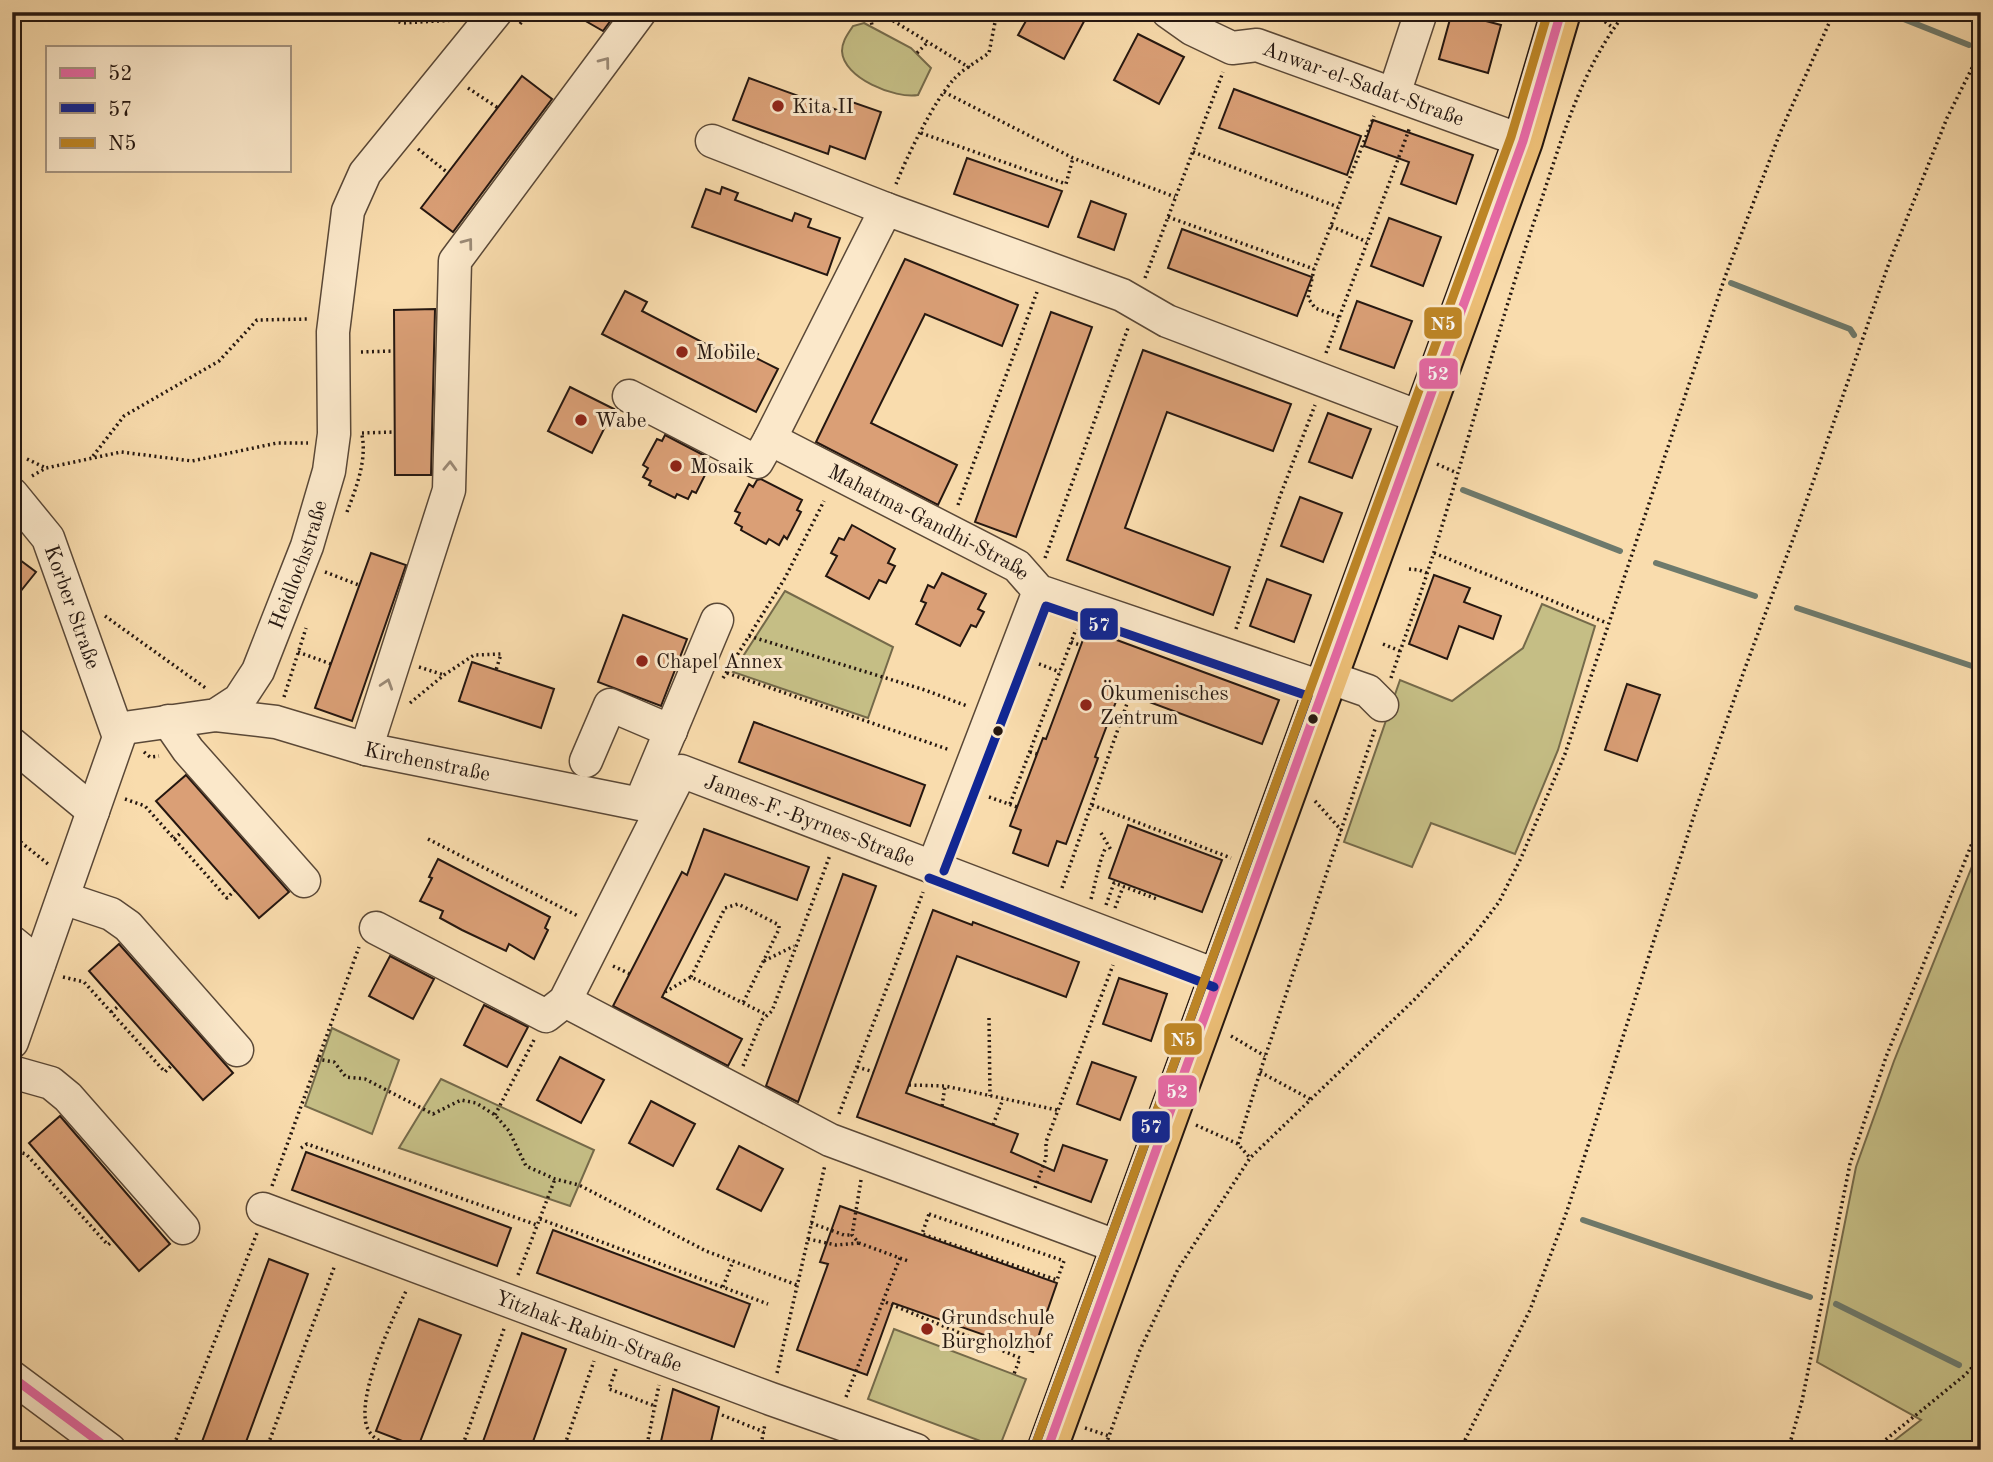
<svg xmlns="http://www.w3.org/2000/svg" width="1993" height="1462" viewBox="0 0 1993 1462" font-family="'Old Standard TT',serif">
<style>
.green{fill:#c5be85;stroke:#756a4a;stroke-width:2}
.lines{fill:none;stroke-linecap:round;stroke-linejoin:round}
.stream{stroke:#6e7a6c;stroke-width:6}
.building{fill:#da9f76;stroke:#251710;stroke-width:2}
.minor-casing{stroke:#5a4837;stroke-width:35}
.major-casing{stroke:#251710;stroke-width:42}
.path{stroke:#251710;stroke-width:3.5;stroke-dasharray:2 3.5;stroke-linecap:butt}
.minor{stroke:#fbe8ca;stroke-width:32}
.major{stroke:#ecbe76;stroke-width:38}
.bus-1-casing{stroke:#fbe8ca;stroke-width:14}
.bus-2-casing{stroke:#fbe8ca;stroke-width:14}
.bus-3-casing{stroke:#fbe8ca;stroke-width:14}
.bus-1{stroke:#e669a5;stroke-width:9}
.bus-2{stroke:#102694;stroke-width:9}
.bus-3{stroke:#be8626;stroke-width:9}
.oneway{stroke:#9b8a76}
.poi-dot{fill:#8f2418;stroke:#fbe8ca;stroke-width:2.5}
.bus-dot{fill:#251710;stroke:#fbe8ca;stroke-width:2.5}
.labels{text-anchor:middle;stroke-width:6;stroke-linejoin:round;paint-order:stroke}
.street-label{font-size:21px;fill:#251710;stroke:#fbe8ca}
.poi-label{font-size:21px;fill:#251710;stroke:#fbe8ca;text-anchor:start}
.line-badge{stroke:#fbe8ca;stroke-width:2.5}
.badge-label{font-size:19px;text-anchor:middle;font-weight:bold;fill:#fff}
</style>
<rect width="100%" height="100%" fill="#f9dcad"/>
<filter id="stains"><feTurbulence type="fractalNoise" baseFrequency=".00286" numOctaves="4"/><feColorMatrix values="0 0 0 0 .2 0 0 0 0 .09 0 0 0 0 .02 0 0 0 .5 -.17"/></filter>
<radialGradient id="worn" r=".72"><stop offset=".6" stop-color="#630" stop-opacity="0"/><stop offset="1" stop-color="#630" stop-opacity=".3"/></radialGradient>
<g class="green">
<path d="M 864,23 L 911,48 L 931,68 L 918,95 C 895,99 843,78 842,51 C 842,41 848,34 853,26 Z"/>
<path d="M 785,591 L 893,647 L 868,718 L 733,672 Z"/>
<path d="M 1542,604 L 1595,626 L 1558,750 L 1515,854 L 1431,823 L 1412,867 L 1344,842 L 1400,680 L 1452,701 L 1523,648 Z"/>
<path d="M 1981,844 L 1981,1450 L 1882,1450 L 1921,1420 L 1817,1362 L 1856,1167 L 1894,1061 Z"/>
<path d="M 332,1028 L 399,1060 L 372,1134 L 305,1106 Z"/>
<path d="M 441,1079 L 594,1150 L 570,1206 L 399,1148 Z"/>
<path d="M 894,1329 L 1026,1379 L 999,1448 L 868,1399 Z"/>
</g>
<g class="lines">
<g class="stream">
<path d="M 1886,12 L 1969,45"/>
<path d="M 1731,283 L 1850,329 L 1854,335"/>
<path d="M 1463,490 L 1620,551"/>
<path d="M 1656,563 L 1755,596"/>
<path d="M 1797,608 L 1981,669"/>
<path d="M 1583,1220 L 1810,1297"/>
<path d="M 1836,1304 L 1959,1365"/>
</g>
</g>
<g class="building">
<path d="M 570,12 L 617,12 L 603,31 Z"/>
<path d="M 1031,12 L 1089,12 L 1064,59 L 1018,35 Z"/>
<path d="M 1452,12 L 1501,25 L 1488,73 L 1439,59 Z"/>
<path d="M 1138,34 L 1184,57 L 1159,104 L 1114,80 Z"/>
<path d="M 522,76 L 552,99 L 453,232 L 421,208 Z"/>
<path d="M 749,78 L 848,114 L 852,102 L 881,112 L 865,159 L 830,146 L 828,154 L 733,120 Z"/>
<path d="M 1234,89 L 1361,136 L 1347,175 L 1219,128 Z"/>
<path d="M 1373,120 L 1473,155 L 1456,204 L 1401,184 L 1409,162 L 1364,146 Z"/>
<path d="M 967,158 L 1062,191 L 1048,227 L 954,194 Z"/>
<path d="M 722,187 L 738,193 L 735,200 L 792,221 L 795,213 L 811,219 L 808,227 L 840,238 L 827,275 L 692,227 L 706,189 L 720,194 Z"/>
<path d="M 1091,201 L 1126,214 L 1114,250 L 1078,237 Z"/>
<path d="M 1389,218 L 1441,237 L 1423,286 L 1371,266 Z"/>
<path d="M 1182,229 L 1312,277 L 1297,316 L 1168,268 Z"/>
<path d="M 905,259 L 1018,305 L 1002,346 L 925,314 L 871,423 L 957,465 L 938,505 L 816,442 Z"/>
<path d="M 625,291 L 647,302 L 642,311 L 723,353 L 728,343 L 738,348 L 739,345 L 758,354 L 756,358 L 778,369 L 756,412 L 602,334 Z"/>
<path d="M 1357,301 L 1412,321 L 1394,368 L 1340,349 Z"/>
<path d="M 435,309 L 431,475 L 395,475 L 394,310 Z"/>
<path d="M 1051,312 L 1092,327 L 1016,537 L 975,522 Z"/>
<path d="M 1143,350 L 1291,404 L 1273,451 L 1167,412 L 1125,528 L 1230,567 L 1213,615 L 1067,560 Z"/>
<path d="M 570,387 L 614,409 L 592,453 L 548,431 Z"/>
<path d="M 1328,413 L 1371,429 L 1352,478 L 1309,462 Z"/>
<path d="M 665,435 L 709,458 L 705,465 L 709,467 L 696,493 L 692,491 L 688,499 L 677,494 L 675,498 L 649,485 L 651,481 L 643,477 L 648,468 L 643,465 L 657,439 L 662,441 Z"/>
<path d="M 761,479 L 802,500 L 797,510 L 801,512 L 787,539 L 784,536 L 779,545 L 769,539 L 766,544 L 741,530 L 742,527 L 735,523 L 740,513 L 735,511 L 749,484 L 753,487 L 757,480 Z"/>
<path d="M 1300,497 L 1342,513 L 1323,562 L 1281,546 Z"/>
<path d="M 852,525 L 895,549 L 888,563 L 895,566 L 886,583 L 879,580 L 869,599 L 826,576 L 837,556 L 831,553 L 839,538 L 844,540 Z"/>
<path d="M 371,553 L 406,565 L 352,721 L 315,708 Z"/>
<path d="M 12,554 L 36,572 L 12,602 Z"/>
<path d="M 942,573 L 986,594 L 978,609 L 984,612 L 976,627 L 971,625 L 960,646 L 916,624 L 926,603 L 921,601 L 928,585 L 934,588 Z"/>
<path d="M 1434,575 L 1470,588 L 1464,602 L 1501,616 L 1493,639 L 1459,626 L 1447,659 L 1409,644 Z"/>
<path d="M 1267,579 L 1311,595 L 1294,642 L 1250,626 Z"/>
<path d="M 623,615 L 687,639 L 661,706 L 598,682 Z"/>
<path d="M 1087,629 L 1279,700 L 1262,744 L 1120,691 L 1095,757 L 1098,758 L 1066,844 L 1057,841 L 1048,866 L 1013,853 L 1021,830 L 1010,826 L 1043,738 L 1046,739 Z"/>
<path d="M 472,662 L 554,689 L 541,728 L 459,701 Z"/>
<path d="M 1627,684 L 1660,695 L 1637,761 L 1605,750 Z"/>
<path d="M 754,722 L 925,785 L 910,826 L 739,762 Z"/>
<path d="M 186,775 L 289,892 L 259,918 L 156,801 Z"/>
<path d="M 1128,825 L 1222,860 L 1202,912 L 1109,878 Z"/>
<path d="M 704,829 L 809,867 L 797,900 L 725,874 L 662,997 L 742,1039 L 728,1066 L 613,1006 L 682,872 L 687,875 Z"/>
<path d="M 438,859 L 550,917 L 545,928 L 548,930 L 534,959 L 509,944 L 506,951 L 462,930 L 440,918 L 443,911 L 420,901 L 432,878 L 429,877 Z"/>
<path d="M 843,874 L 876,886 L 798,1102 L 766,1086 Z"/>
<path d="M 933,910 L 972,925 L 973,922 L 1079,962 L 1066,997 L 957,956 L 906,1093 L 1018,1134 L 1011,1152 L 1054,1171 L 1063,1145 L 1107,1160 L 1091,1202 L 857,1117 Z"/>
<path d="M 119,944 L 233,1073 L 203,1100 L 89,971 Z"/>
<path d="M 390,956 L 434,979 L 413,1019 L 369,996 Z"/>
<path d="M 1119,978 L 1167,994 L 1151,1041 L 1103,1024 Z"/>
<path d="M 484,1005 L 528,1027 L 507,1067 L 464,1045 Z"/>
<path d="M 560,1057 L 604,1080 L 581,1123 L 537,1100 Z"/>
<path d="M 1092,1062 L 1136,1077 L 1120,1120 L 1077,1104 Z"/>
<path d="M 651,1101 L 695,1124 L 673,1166 L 629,1143 Z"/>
<path d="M 60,1116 L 170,1244 L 139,1271 L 29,1143 Z"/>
<path d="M 739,1146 L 783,1169 L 761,1211 L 717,1189 Z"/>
<path d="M 306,1152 L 511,1228 L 497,1266 L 292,1190 Z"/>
<path d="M 840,1206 L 1057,1283 L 1033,1352 L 893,1303 L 867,1375 L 797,1350 L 828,1264 L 820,1262 Z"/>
<path d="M 553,1230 L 750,1304 L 734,1347 L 537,1273 Z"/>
<path d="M 269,1259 L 308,1274 L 243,1450 L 199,1450 Z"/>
<path d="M 419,1319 L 461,1335 L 418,1447 L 376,1431 Z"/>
<path d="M 522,1333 L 566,1349 L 530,1450 L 480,1450 Z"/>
<path d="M 673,1389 L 719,1407 L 709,1450 L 659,1450 Z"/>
</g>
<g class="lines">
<g class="minor-casing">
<g id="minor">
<path id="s1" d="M 1168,12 L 1192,29 L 1232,48 L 1257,45 L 1523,141"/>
<path d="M 1394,94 L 1421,12"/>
<path d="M 712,141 L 886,209"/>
<path id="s2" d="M 629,396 L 757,462 L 770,439 L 1017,566 L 1039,591 L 1324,688"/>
<path d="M 770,439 L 886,209 L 1122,295 L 1167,321 L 1422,418"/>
<path id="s3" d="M 12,494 L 48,538 L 119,737 L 12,1042"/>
<path d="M 1328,677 L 1368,691 L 1382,705"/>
<path id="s4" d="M 216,715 L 276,722 L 366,749 L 640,804 L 717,620"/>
<path d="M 168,721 L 188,750 L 304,881"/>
<path id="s5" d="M 117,729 L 216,715 L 239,700 L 258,671 L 307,546 L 329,471 L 334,434 L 333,332 L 348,211 L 365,173 L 496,12"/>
<path d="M 12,744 L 93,811"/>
<path d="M 366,749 L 449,490 L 455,261 L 640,12"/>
<path d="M 586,761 L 610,705 L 671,731"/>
<path d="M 933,867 L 1039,591"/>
<path d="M 63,898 L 111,914 L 128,926 L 237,1050"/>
<path id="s6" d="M 376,928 L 546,1016 L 565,1001 L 681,771 L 1218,976"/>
<path d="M 12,942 L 39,964"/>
<path d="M 565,1001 L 830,1140 L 1121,1248"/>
<path d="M 12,1072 L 51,1083 L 68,1097 L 183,1228"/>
<path id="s7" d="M 263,1209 L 771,1399 L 916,1450"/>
<path d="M 12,1377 L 110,1450"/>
</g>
</g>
<g class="major-casing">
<path id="major" d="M 1047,1450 L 1523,141 L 1561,12"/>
</g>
<g class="path">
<path d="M 373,12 L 402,23 L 456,20"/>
<path d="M 869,12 L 872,25"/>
<path d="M 879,12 L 970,68"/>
<path d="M 1600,12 L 1603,20 L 1613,28"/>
<path d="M 520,24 L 530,12"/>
<path d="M 917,53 L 928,42"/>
<path d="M 468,88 L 498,108"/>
<path d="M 944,92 L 1073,158 L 1175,197"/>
<path d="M 921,133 L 1066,184 L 1073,158"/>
<path d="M 418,149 L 448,173"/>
<path d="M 1193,152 L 1338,207"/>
<path d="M 896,184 C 907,156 934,101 954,79 C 963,69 978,61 989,53 L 997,12"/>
<path d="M 1168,217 L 1314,269"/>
<path d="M 1331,226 L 1367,242"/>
<path d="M 1145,278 L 1223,72"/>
<path d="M 1339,317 L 1315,308 L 1308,298 L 1314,269 L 1374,116"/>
<path d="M 361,352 L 394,351"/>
<path d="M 1326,353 L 1410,127"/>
<path d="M 362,433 L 395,432"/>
<path d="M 93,456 L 124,416 L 219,361 L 257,320 L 310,319"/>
<path d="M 27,459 L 46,468"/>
<path d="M 1437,464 L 1457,473"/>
<path d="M 32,476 L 46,468 L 121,452 L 192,461 L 277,443 L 308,443"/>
<path d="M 958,505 L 1037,292"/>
<path d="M 347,512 C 356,488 367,461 362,435"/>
<path d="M 1434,553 L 1607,623"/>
<path d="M 1045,558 L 1128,328"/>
<path d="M 1409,569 L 1419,570 L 1427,573"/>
<path d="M 325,572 L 359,585"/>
<path d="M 105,616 L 207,689"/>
<path d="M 1236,629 L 1280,496 L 1315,405"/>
<path d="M 749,636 L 925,690 L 967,706"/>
<path d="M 1071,642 L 1080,645"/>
<path d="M 1383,644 L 1400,651"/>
<path d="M 298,652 L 331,664"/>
<path d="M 1039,664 L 1060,672"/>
<path d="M 419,667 L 444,675"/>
<path d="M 727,673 L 950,750"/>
<path d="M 723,678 L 785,578 L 824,501"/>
<path d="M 1391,678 C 1405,636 1421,594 1434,552 C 1469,440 1498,327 1536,216 C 1560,146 1579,71 1626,12"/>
<path d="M 284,697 L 306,628"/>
<path d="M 410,703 L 444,675 L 474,655 L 501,654 L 496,670"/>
<path d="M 144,752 L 150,757 L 159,756"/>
<path d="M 1030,752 L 1037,754"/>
<path d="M 989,797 L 1017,807"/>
<path d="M 125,799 L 145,806 L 227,898 L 235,890"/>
<path d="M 1315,801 L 1342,831"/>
<path d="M 1010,804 L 1076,629"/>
<path d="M 1092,805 L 1231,858"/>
<path d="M 1101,833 L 1111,850"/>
<path d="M 12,835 L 48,864"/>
<path d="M 174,839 L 183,831"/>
<path d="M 428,839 L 578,916"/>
<path d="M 1062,888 L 1130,695"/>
<path d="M 1091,899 C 1096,881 1098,865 1105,849"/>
<path d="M 1106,905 L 1114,883 L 1157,899"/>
<path d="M 1115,908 L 1123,887"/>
<path d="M 764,961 L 794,946"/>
<path d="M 613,966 L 630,974"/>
<path d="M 63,977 L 84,982 L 165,1072 L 172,1065"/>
<path d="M 691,977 L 725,908 L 738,904 L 779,925 L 779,929 L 743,1003"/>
<path d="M 665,992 L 691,977 L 767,1015"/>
<path d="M 111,1012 L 119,1006"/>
<path d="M 989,1018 L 990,1096"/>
<path d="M 1231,1036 L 1265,1056"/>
<path d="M 317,1059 L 334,1062 L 346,1077 L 365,1079 L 433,1114 L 461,1100 L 476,1103 L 495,1115 L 509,1131 L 526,1166 L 555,1179 L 579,1185 L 706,1251 L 797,1285"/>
<path d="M 743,1066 L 762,1020 L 772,1011 L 830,855"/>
<path d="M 857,1067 L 874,1072"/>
<path d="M 1260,1072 L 1312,1100"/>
<path d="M 909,1085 L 945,1086 L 1057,1110"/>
<path d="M 942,1106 L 945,1086"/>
<path d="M 839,1114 L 923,892"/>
<path d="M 495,1115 L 534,1040"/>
<path d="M 993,1125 L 1003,1099"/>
<path d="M 1196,1125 L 1238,1144 L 1250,1158"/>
<path d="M 1238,1144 L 1260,1072 L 1375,729"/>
<path d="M 301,1148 L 307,1144 L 537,1225"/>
<path d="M 12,1150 L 26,1154 L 108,1245 L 113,1241"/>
<path d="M 861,1180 L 852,1235 L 859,1243 L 908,1261"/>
<path d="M 272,1186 L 359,947"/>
<path d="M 1035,1188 L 1046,1158 L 1046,1142 L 1113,965"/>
<path d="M 929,1214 L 1064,1261 L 1057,1280 L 922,1234 Z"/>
<path d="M 540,1219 L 768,1304"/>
<path d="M 811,1223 L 844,1235 L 852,1235"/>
<path d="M 808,1239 L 836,1245 L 859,1243"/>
<path d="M 900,1258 L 883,1301 L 1020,1358 L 1014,1374"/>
<path d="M 518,1275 L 555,1179"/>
<path d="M 723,1287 L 733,1261"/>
<path d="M 616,1369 L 609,1389 L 655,1406"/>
<path d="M 777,1373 L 825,1165"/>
<path d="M 846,1397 L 883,1301"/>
<path d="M 722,1415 L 764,1432"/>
<path d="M 1085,1428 L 1109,1436"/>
<path d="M 172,1450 L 257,1233"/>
<path d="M 266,1450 L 335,1265"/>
<path d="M 399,1450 C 391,1446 376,1441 371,1434 C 349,1409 393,1318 406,1291"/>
<path d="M 461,1450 L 505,1326"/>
<path d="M 563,1450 L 594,1361"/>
<path d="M 646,1450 L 659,1385"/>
<path d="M 760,1450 L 765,1424"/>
<path d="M 1104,1450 L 1140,1350 L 1178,1269 L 1250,1158 L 1414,1000 L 1471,939 L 1499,902 L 1521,858 L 1565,754 L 1725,277 L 1780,133 L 1834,12"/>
<path d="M 1460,1450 L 1530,1310 L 1567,1211 L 1699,800 L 1744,671 L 1796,531 L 1889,263 L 1947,118 L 1981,50"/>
<path d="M 1788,1450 L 1802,1401 L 1850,1164 L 1886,1057 L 1981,821"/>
<path d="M 1873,1450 L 1965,1375 L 1981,1358"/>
</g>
<use href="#minor" class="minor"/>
<use href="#major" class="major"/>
<g class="bus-1-casing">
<g id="bus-1">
<path d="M 12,1377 L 110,1450"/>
<path d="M 1047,1450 L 1523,141 L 1561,12"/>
</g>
</g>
<g class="bus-2-casing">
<g id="bus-2">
<path d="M 944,871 L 1046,606 L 1308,696 L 1035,1446"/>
<path d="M 929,878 L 1214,987"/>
</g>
</g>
<g class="bus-3-casing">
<path id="bus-3" d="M 1035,1446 L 1511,137 L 1548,12"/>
</g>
<use href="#bus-1" class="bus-1"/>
<use href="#bus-2" class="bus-2"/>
<use href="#bus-3" class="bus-3"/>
</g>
<defs><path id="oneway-chevron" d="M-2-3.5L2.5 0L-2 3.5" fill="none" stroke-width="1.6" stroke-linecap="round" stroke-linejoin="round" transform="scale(1.75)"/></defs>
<g class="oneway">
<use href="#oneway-chevron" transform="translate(605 62) rotate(-53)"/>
<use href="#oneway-chevron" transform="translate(468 243) rotate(-53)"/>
<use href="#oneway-chevron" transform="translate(450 466) rotate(-88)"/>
<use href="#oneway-chevron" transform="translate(387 684) rotate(-72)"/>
</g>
<g class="poi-dot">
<circle cx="778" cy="106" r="7"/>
<circle cx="682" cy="352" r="7"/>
<circle cx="581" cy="420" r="7"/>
<circle cx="676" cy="466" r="7"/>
<circle cx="642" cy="661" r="7"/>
<circle cx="1086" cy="705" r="7"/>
<circle cx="927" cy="1329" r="7"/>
</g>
<g class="bus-dot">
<circle cx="1313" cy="719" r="6"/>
<circle cx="998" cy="731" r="6"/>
</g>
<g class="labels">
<g class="street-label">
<text dy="7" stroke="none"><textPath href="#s1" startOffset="212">Anwar-el-Sadat-Straße</textPath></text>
<text dy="7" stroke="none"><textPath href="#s2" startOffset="350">Mahatma-Gandhi-Straße</textPath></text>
<text dy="7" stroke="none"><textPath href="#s5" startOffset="276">Heidlochstraße</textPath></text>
<text dy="7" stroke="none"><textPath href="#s3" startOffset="130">Korber Straße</textPath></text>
<text dy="7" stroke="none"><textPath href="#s4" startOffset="217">Kirchenstraße</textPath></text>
<text dy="7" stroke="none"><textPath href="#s6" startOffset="611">James-F.-Byrnes-Straße</textPath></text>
<text dy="7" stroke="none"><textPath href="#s7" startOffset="348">Yitzhak-Rabin-Straße</textPath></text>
</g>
<g class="poi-label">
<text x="792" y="113">Kita II</text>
<text x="696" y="359">Mobile</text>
<text x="595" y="427">Wabe</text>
<text x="690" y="473">Mosaik</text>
<text x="656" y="668">Chapel Annex</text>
<text x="1100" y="700">Ökumenisches<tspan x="1100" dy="24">Zentrum</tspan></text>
<text x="941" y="1324">Grundschule<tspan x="941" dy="24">Burgholzhof</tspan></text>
</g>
</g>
<g class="line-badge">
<rect x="1423" y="306" width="40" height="34" rx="7" fill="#be8626"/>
<rect x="1418" y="357" width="41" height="33" rx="7" fill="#e669a5"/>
<rect x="1079" y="607" width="40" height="34" rx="7" fill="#102694"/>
<rect x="1163" y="1022" width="40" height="34" rx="7" fill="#be8626"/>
<rect x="1157" y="1074" width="41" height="34" rx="7" fill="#e669a5"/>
<rect x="1131" y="1110" width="40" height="34" rx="7" fill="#102694"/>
</g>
<g class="badge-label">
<text x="1443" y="330">N5</text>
<text x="1438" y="380">52</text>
<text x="1099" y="631">57</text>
<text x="1183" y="1046">N5</text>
<text x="1177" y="1098">52</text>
<text x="1151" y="1133">57</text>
</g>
<rect width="1993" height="1462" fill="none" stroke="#f9dcad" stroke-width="42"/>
<rect x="14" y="14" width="1965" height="1434" fill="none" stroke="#251710" stroke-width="3.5"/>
<rect x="21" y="21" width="1951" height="1420" fill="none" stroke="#251710" stroke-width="2"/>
<rect x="46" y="46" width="245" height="126" fill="#fbe8ca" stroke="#a59480" stroke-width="2"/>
<rect x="60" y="68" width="35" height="10" fill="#e669a5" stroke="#a59480" stroke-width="2"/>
<text x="108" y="80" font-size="21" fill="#251710">52</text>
<rect x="60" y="103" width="35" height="10" fill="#102694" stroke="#a59480" stroke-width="2"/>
<text x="108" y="116" font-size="21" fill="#251710">57</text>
<rect x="60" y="138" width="35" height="10" fill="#be8626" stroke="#a59480" stroke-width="2"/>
<text x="108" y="150" font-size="21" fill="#251710">N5</text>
<rect width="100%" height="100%" filter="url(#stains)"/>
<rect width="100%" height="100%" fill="url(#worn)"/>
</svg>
